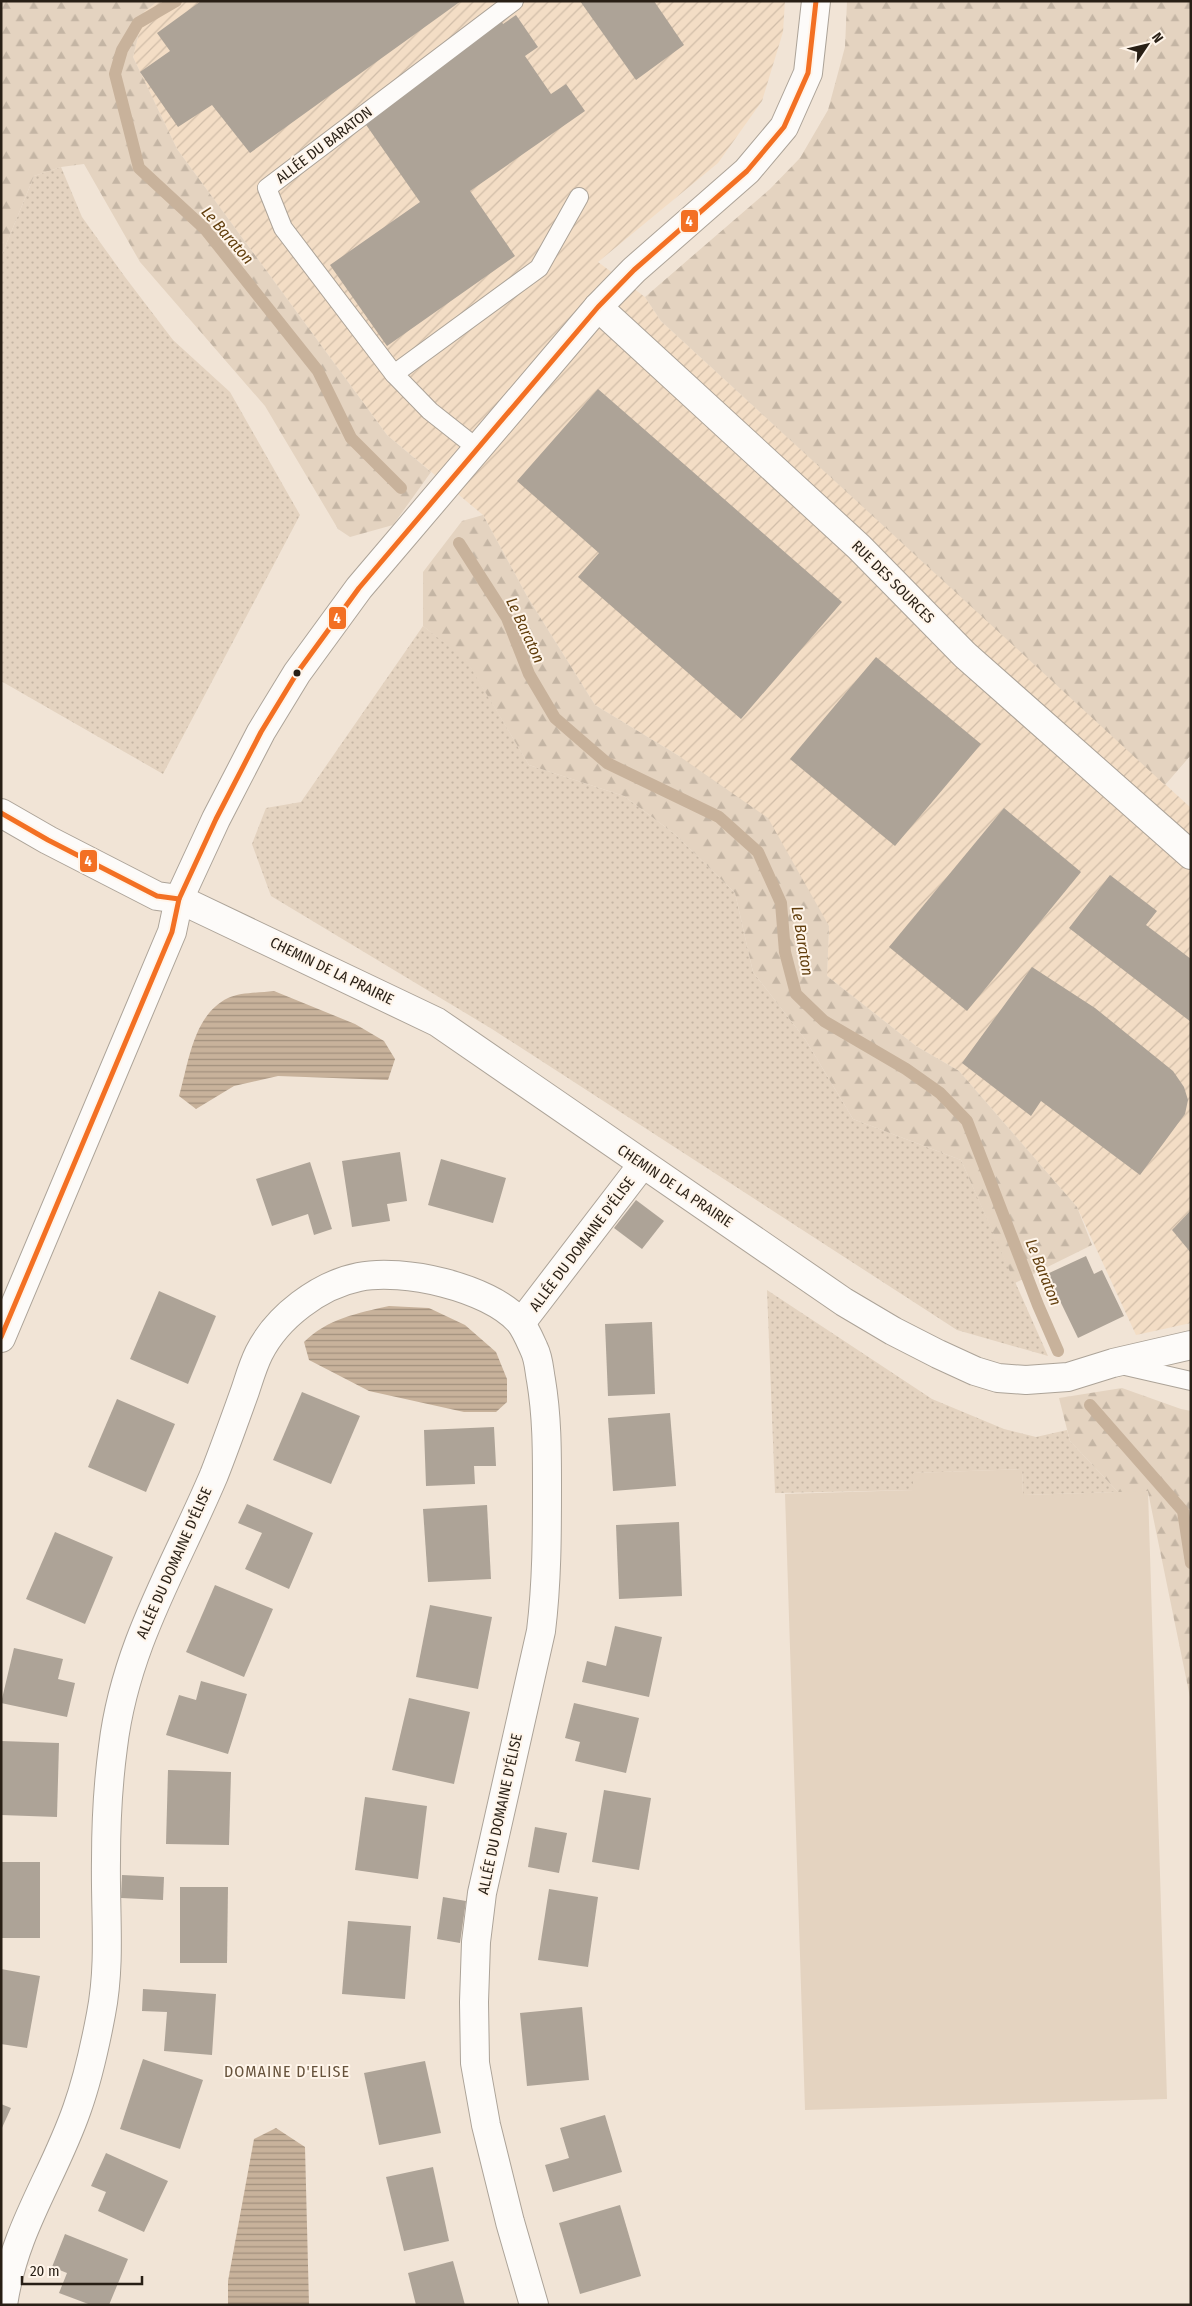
<svg xmlns="http://www.w3.org/2000/svg" width="1192" height="2306" viewBox="0 0 1192 2306" font-family="'Fira Sans Condensed',sans-serif">
<style>
.industrial{fill:url(#industrial-furrows)}
.grass{fill:url(#grass-dots)}
.forest{fill:url(#forest-firs)}
.green{fill:#e4d3c0}
.water{fill:url(#water-rules)}
.lines{fill:none;stroke-linecap:round;stroke-linejoin:round}
.stream{stroke:#c8b29b;stroke-width:12}
.building{fill:#ada397}
.lane-casing{stroke:#aca398;stroke-width:20}
.street-casing{stroke:#aca398;stroke-width:30}
.lane{stroke:#fdfbf9;stroke-width:18}
.street{stroke:#fdfbf9;stroke-width:28}
.bus-1-casing{stroke:#fff5ea;stroke-width:9}
.bus-1{stroke:#f37023;stroke-width:5}
.bus-dot{fill:#281f15;stroke:#fff5ea;stroke-width:2}
.labels{text-anchor:middle;stroke-width:4;stroke-linejoin:round;paint-order:stroke}
.street-label{font-size:15px;fill:#281f15;stroke:#fff5ea}
.water-label{font-size:16px;font-style:italic;fill:#623f0e;stroke:#fff5ea}
.neighbourhood-label{font-size:16px;letter-spacing:1px;fill:#66523b;stroke:#fff5ea}
.line-badge{stroke:#fff5ea;stroke-width:2}
.badge-label{font-size:14px;text-anchor:middle;font-weight:bold;fill:#fff}
</style>
<defs>
<pattern id="industrial-furrows" width="10" height="10" patternUnits="userSpaceOnUse" patternTransform="scale(1.25)"><rect width="10" height="10" fill="#f3ddc5"/><path d="M-1 1l2-2M0 10L10 0M9 11l2-2" fill="none" stroke="#d0bda8"/></pattern>
<pattern id="grass-dots" width="8" height="8" patternUnits="userSpaceOnUse" patternTransform="scale(1.25)"><rect width="8" height="8" fill="#e4d3c0"/><path d="M2 2h.1M6 6h.1" fill="none" stroke="#c4b5a4" stroke-width="1.8" stroke-linecap="round"/></pattern>
<pattern id="forest-firs" width="22" height="20" patternUnits="userSpaceOnUse" patternTransform="scale(1.25)"><rect width="22" height="20" fill="#e4d3c0"/><path d="M5 1l3.5 6h-7zM16 11l3.5 6h-7z" fill="#c4b5a4"/></pattern>
<pattern id="water-rules" width="6" height="5" patternUnits="userSpaceOnUse" patternTransform="scale(1.25)"><rect width="6" height="5" fill="#c8b29b"/><path d="M0 2.5h6" fill="none" stroke="#a2907d"/></pattern>
</defs>
<rect width="100%" height="100%" fill="#f1e4d6"/>
<path class="industrial" d="M 158,1 L 785,1 L 783,32 L 762,101 L 718,163 L 598,262 L 645,297 L 661,321 L 1191,808 L 1191,1323 L 1136,1335 L 1077,1207 L 959,1071 L 916,1046 L 827,976 L 829,926 L 679,756 L 595,705 L 528,598 L 483,515 L 387,435 L 177,149 L 133,57 L 144,12 Z"/>
<g class="grass">
<path d="M 61,167 L 82,217 L 125,277 L 173,340 L 230,392 L 300,515 L 163,774 L 1,681 L 1,257 L 34,176 Z"/>
<path d="M 423,626 L 466,659 L 529,765 L 624,796 L 676,835 L 735,893 L 753,972 L 805,1039 L 853,1119 L 961,1160 L 1048,1356 L 957,1330 L 492,1029 L 271,896 L 252,844 L 266,808 L 301,802 Z"/>
<path d="M 767,1290 L 932,1399 L 1004,1429 L 1036,1437 L 1067,1430 L 1070,1441 L 1118,1492 L 1023,1495 L 1022,1469 L 913,1473 L 914,1490 L 775,1493 Z"/>
</g>
<g class="forest">
<path d="M 1,1 L 158,1 L 144,12 L 133,57 L 177,149 L 387,435 L 431,472 L 393,525 L 350,537 L 338,529 L 265,406 L 140,262 L 84,164 L 61,167 L 34,176 L 1,257 Z"/>
<path d="M 847,1 L 1191,1 L 1191,755 L 1165,785 L 661,321 L 645,297 L 770,189 L 800,158 L 828,110 L 845,47 Z"/>
<path d="M 483,515 L 528,598 L 595,705 L 679,756 L 768,818 L 829,926 L 827,976 L 916,1046 L 959,1071 L 1077,1207 L 1092,1245 L 1015,1283 L 961,1160 L 853,1119 L 805,1039 L 753,972 L 735,893 L 676,835 L 624,796 L 529,765 L 466,660 L 423,626 L 423,572 L 462,521 Z"/>
<path d="M 1122,1388 L 1181,1409 L 1191,1411 L 1191,1702 L 1148,1492 L 1118,1492 L 1070,1441 L 1059,1398 Z"/>
</g>
<path class="green" d="M 1022,1469 L 1023,1495 L 1148,1491 L 1167,2099 L 805,2110 L 785,1494 L 913,1490 L 913,1473 Z"/>
<g class="water">
<path d="M 274,991 L 355,1024 L 384,1041 L 395,1059 L 388,1080 L 278,1076 L 234,1086 L 196,1109 L 179,1096 C 189,1062 193,1015 228,998 C 241,992 260,993 274,991 Z"/>
<path d="M 389,1306 L 429,1308 L 465,1325 L 496,1352 L 507,1379 L 507,1402 L 496,1412 L 464,1412 L 369,1391 L 309,1360 L 304,1342 C 327,1319 358,1313 389,1306 Z"/>
<path d="M 276,2128 L 305,2147 L 309,2305 L 228,2305 L 228,2281 L 254,2139 Z"/>
</g>
<g class="lines">
<g class="stream">
<path d="M 176,1 L 138,23 L 122,50 L 115,74 L 139,168 L 205,229 L 318,371 L 351,438 L 401,488"/>
<path d="M 459,543 L 507,618 L 529,674 L 555,718 L 607,763 L 719,817 L 758,852 L 781,903 L 785,952 L 796,994 L 824,1021 L 906,1069 L 940,1093 L 967,1121 L 1038,1305 L 1058,1351"/>
<path d="M 1090,1405 L 1183,1511 L 1191,1563"/>
</g>
</g>
<g class="building">
<path d="M 201,1 L 461,1 L 250,153 L 212,105 L 178,127 L 140,72 L 170,51 L 157,33 Z"/>
<path d="M 580,1 L 654,1 L 684,45 L 636,80 Z"/>
<path d="M 516,15 L 538,47 L 525,56 L 551,94 L 566,84 L 585,111 L 470,191 L 515,256 L 387,346 L 330,265 L 420,202 L 362,119 L 500,19 L 503,24 Z"/>
<path d="M 598,389 L 842,602 L 741,719 L 578,577 L 599,553 L 517,481 Z"/>
<path d="M 876,657 L 981,744 L 895,846 L 790,759 Z"/>
<path d="M 1004,808 L 1081,872 L 967,1011 L 889,947 Z"/>
<path d="M 1110,875 L 1157,911 L 1146,925 L 1191,959 L 1191,1022 L 1069,928 Z"/>
<path d="M 1032,967 L 1095,1008 L 1173,1071 L 1184,1087 L 1188,1100 L 1185,1114 L 1140,1175 L 1041,1101 L 1031,1116 L 962,1063 Z"/>
<path d="M 400,1152 L 407,1201 L 387,1204 L 390,1221 L 352,1227 L 342,1161 Z"/>
<path d="M 441,1159 L 506,1178 L 493,1223 L 428,1205 Z"/>
<path d="M 310,1162 L 332,1229 L 314,1235 L 308,1214 L 272,1226 L 256,1179 Z"/>
<path d="M 636,1200 L 664,1221 L 642,1249 L 614,1228 Z"/>
<path d="M 1191,1210 L 1191,1253 L 1172,1230 Z"/>
<path d="M 1086,1256 L 1094,1274 L 1102,1270 L 1124,1316 L 1078,1338 L 1047,1274 Z"/>
<path d="M 159,1291 L 216,1316 L 188,1384 L 130,1359 Z"/>
<path d="M 652,1322 L 655,1394 L 608,1396 L 605,1324 Z"/>
<path d="M 302,1392 L 360,1416 L 331,1484 L 273,1460 Z"/>
<path d="M 117,1399 L 175,1424 L 146,1492 L 88,1467 Z"/>
<path d="M 670,1413 L 676,1486 L 613,1491 L 608,1418 Z"/>
<path d="M 494,1427 L 496,1466 L 474,1466 L 475,1484 L 426,1486 L 424,1430 Z"/>
<path d="M 247,1504 L 313,1533 L 289,1589 L 245,1569 L 262,1533 L 238,1523 Z"/>
<path d="M 487,1505 L 491,1579 L 428,1582 L 423,1509 Z"/>
<path d="M 679,1522 L 682,1596 L 619,1599 L 616,1525 Z"/>
<path d="M 55,1532 L 113,1557 L 85,1624 L 26,1599 Z"/>
<path d="M 215,1585 L 273,1609 L 244,1677 L 186,1652 Z"/>
<path d="M 430,1605 L 492,1617 L 478,1689 L 416,1677 Z"/>
<path d="M 615,1626 L 662,1637 L 649,1697 L 582,1682 L 587,1661 L 606,1666 Z"/>
<path d="M 14,1648 L 63,1659 L 58,1679 L 75,1683 L 67,1717 L 1,1703 Z"/>
<path d="M 201,1681 L 247,1694 L 228,1754 L 166,1735 L 179,1695 L 196,1700 Z"/>
<path d="M 409,1698 L 470,1712 L 454,1784 L 392,1770 Z"/>
<path d="M 574,1703 L 639,1718 L 626,1773 L 575,1761 L 580,1742 L 565,1738 Z"/>
<path d="M 1,1741 L 59,1743 L 57,1817 L 1,1815 Z"/>
<path d="M 168,1770 L 231,1772 L 229,1845 L 166,1844 Z"/>
<path d="M 604,1790 L 651,1798 L 639,1870 L 592,1862 Z"/>
<path d="M 365,1797 L 427,1806 L 418,1879 L 355,1870 Z"/>
<path d="M 535,1827 L 567,1833 L 559,1873 L 528,1867 Z"/>
<rect x="1" y="1862" width="39" height="76"/>
<path d="M 122,1875 L 164,1877 L 163,1900 L 121,1898 Z"/>
<path d="M 180,1887 L 228,1887 L 227,1963 L 180,1963 Z"/>
<path d="M 549,1889 L 598,1897 L 588,1967 L 538,1960 Z"/>
<path d="M 443,1897 L 466,1901 L 460,1943 L 437,1939 Z"/>
<path d="M 348,1921 L 411,1926 L 405,1999 L 342,1994 Z"/>
<path d="M 1,1969 L 40,1976 L 27,2048 L 1,2044 Z"/>
<path d="M 143,1989 L 216,1994 L 212,2055 L 164,2051 L 167,2012 L 142,2011 Z"/>
<path d="M 582,2007 L 589,2080 L 527,2086 L 520,2013 Z"/>
<path d="M 143,2059 L 203,2080 L 180,2149 L 120,2129 Z"/>
<path d="M 425,2061 L 441,2133 L 379,2145 L 364,2073 Z"/>
<path d="M 1,2104 L 11,2108 L 1,2130 Z"/>
<path d="M 605,2115 L 622,2172 L 553,2192 L 545,2165 L 569,2158 L 560,2128 Z"/>
<path d="M 106,2153 L 168,2181 L 144,2232 L 98,2211 L 106,2192 L 91,2186 Z"/>
<path d="M 433,2167 L 449,2241 L 404,2251 L 386,2177 Z"/>
<path d="M 620,2205 L 641,2276 L 580,2294 L 559,2223 Z"/>
<path d="M 65,2234 L 128,2259 L 109,2305 L 91,2305 L 59,2293 L 67,2273 L 52,2267 Z"/>
<path d="M 453,2261 L 465,2305 L 416,2305 L 408,2273 Z"/>
</g>
<g class="lines">
<g class="lane-casing">
<g id="lane">
<path d="M 514,1 L 267,188 L 283,228 L 394,374 L 539,268 L 579,197"/>
<path d="M 394,374 L 430,411 L 478,449"/>
<path d="M 1121,1365 L 1191,1381"/>
</g>
</g>
<g class="street-casing">
<g id="street">
<path d="M 598,307 L 859,547 L 965,655 L 1191,855"/>
<path d="M 1,813 L 48,840 L 157,896 L 179,899 L 437,1022 L 844,1302 L 893,1331 L 938,1354 L 975,1371 L 998,1378 L 1026,1380 L 1068,1377 L 1113,1363 L 1191,1345"/>
<path d="M 521,1323 L 642,1165"/>
<path d="M 1,1338 L 172,932 L 179,899 L 216,819 L 261,732 L 297,673 L 359,588 L 598,307 L 634,270 L 747,171 L 784,127 L 808,73 L 816,1"/>
<path d="M 3,2305 C 14,2229 53,2178 77,2109 C 88,2078 95,2046 101,2014 C 111,1963 105,1912 106,1860 C 106,1823 108,1784 113,1747 C 125,1646 175,1567 214,1475 C 225,1447 235,1419 245,1391 C 249,1379 253,1365 259,1353 C 277,1317 319,1285 359,1277 C 403,1268 488,1287 519,1321 C 525,1328 530,1340 534,1349 C 539,1359 539,1370 541,1380 C 547,1416 547,1450 547,1485 C 547,1534 547,1582 541,1631 L 482,1893 L 476,1942 L 474,2002 L 475,2063 L 486,2125 L 510,2222 L 534,2305"/>
</g>
</g>
<use href="#lane" class="lane"/>
<use href="#street" class="street"/>
<g class="bus-1-casing">
<g id="bus-1">
<path d="M 1,813 L 48,840 L 157,896 L 179,899"/>
<path d="M 1,1337 L 172,932 L 179,899 L 216,819 L 261,732 L 297,673 L 359,588 L 598,307 L 634,270 L 747,171 L 784,127 L 808,73 L 816,1"/>
</g>
</g>
<use href="#bus-1" class="bus-1"/>
</g>
<circle class="bus-dot" cx="297" cy="673" r="4.5"/>
<g class="labels">
<g class="street-label">
<text transform="translate(324 145) rotate(-37)" y="5">ALLÉE DU BARATON</text>
<text transform="translate(893 582) rotate(45)" y="5">RUE DES SOURCES</text>
<text transform="translate(332 971) rotate(26)" y="5">CHEMIN DE LA PRAIRIE</text>
<text transform="translate(675 1186) rotate(34)" y="5">CHEMIN DE LA PRAIRIE</text>
<text transform="translate(582 1244) rotate(-53)" y="5">ALLÉE DU DOMAINE D'ÉLISE</text>
<text transform="translate(174 1563) rotate(-66)" y="5">ALLÉE DU DOMAINE D'ÉLISE</text>
<text transform="translate(500 1814) rotate(-78)" y="5">ALLÉE DU DOMAINE D'ÉLISE</text>
</g>
<g class="water-label">
<text transform="translate(228 235) rotate(49)" y="6">Le Baraton</text>
<text transform="translate(526 630) rotate(65)" y="6">Le Baraton</text>
<text transform="translate(803 941) rotate(81)" y="6">Le Baraton</text>
<text transform="translate(1044 1272) rotate(68)" y="6">Le Baraton</text>
</g>
<g class="neighbourhood-label">
<text x="287" y="2077">DOMAINE D'ELISE</text>
</g>
</g>
<g class="line-badge">
<rect x="680" y="209" width="19" height="24" rx="5" fill="#f37023"/>
<rect x="328" y="606" width="19" height="24" rx="5" fill="#f37023"/>
<rect x="79" y="849" width="19" height="24" rx="5" fill="#f37023"/>
</g>
<g class="badge-label">
<text x="689" y="226">4</text>
<text x="337" y="623">4</text>
<text x="88" y="866">4</text>
</g>
<rect width="1192" height="2306" fill="none" stroke="#281f15" stroke-width="5"/>
<g transform="translate(1147 45) rotate(55)" stroke="#fff5ea" stroke-width="4" paint-order="stroke">
<path d="M0-4L9 19L0 12L-9 19Z" fill="#281f15"/>
<text y="-8" font-size="14" font-weight="bold" text-anchor="middle" fill="#281f15">N</text>
</g>
<path d="M22 2276v8h120v-8" fill="none" stroke="#281f15" stroke-width="2.5"/>
<text x="30" y="2276" font-size="15" fill="#281f15" stroke="#fff5ea" stroke-width="4" paint-order="stroke">20 m</text>
</svg>
